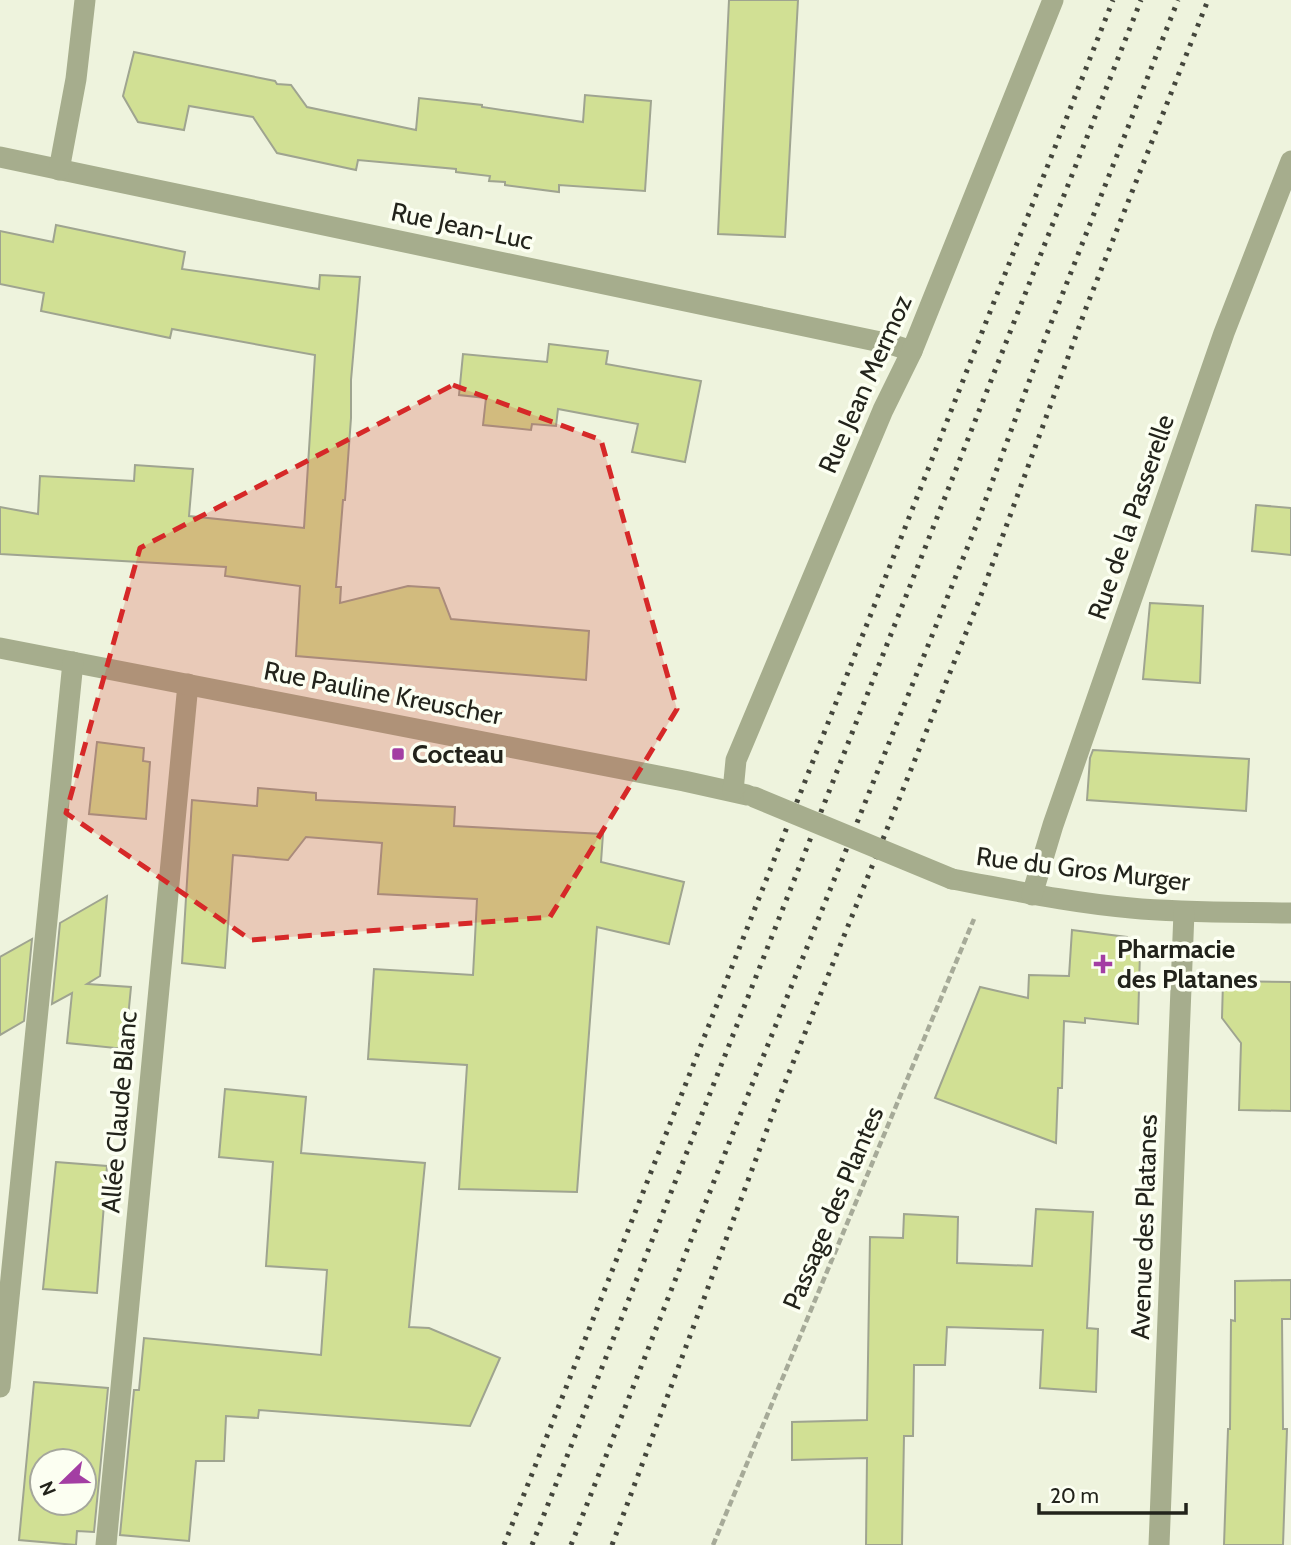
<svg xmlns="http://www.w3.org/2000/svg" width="1291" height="1545" viewBox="0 0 1291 1545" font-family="Cabin,sans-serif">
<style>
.building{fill:#d1e094;stroke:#9fa490;stroke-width:2;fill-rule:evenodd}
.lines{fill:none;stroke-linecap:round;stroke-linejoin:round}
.path{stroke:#a6aa98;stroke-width:4.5;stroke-dasharray:7 3.5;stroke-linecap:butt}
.service{stroke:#a6ad8d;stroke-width:21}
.minor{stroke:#a6ad8d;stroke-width:21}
.rail{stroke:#44463c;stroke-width:5;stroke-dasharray:3.5 7;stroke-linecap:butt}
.minor-bridge{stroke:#a6ad8d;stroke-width:21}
.marked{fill:#d62828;fill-opacity:0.2;stroke:#d62828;stroke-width:5;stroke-dasharray:14 9;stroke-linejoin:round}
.poi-dot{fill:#a33ea3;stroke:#fcfff2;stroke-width:2.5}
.labels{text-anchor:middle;stroke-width:7;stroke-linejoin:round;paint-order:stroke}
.street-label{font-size:26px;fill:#22231b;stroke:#fcfff2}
.poi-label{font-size:26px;font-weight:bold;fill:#22231b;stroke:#fcfff2;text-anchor:start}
</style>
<rect width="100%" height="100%" fill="#eef3dd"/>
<g class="building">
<path d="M 729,0 L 798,0 L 785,237 L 718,234 Z"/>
<path d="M 134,52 L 275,81 L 277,84 L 291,85 L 307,107 L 416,130 L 419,98 L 482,105 L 482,107 L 583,122 L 585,95 L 651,101 L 645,191 L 559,185 L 559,192 L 505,185 L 505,182 L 489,181 L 490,176 L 456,172 L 456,169 L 358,160 L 356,170 L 277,153 L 253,117 L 189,106 L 184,130 L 138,122 L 123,96 Z"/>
<path d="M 56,225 L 185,252 L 182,269 L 319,289 L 320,275 L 360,277 L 351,380 L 351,418 L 345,500 L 343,500 L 336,587 L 341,587 L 340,603 L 408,586 L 439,588 L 451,619 L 589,631 L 586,680 L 296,656 L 300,586 L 225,576 L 226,567 L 0,554 L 0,507 L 38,514 L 40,476 L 134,481 L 135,465 L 193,469 L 189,516 L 304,528 L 315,355 L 172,329 L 170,338 L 41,311 L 44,293 L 0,284 L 0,231 L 53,242 Z"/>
<path d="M 549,344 L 608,351 L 606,364 L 701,381 L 685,462 L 632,452 L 638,424 L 558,409 L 556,426 L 532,424 L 531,430 L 483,425 L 486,398 L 459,395 L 463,354 L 547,362 Z"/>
<path d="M 1256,505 L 1291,508 L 1291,555 L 1252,551 Z"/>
<path d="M 1150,603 L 1203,606 L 1200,683 L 1143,679 Z"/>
<path d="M 97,742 L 144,748 L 143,761 L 150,762 L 146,819 L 89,814 Z"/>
<path d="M 1093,750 L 1249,759 L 1246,811 L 1087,800 L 1090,758 Z"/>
<path d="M 258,788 L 316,793 L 316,800 L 455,807 L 454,826 L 603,834 L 601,862 L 684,882 L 669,944 L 597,927 L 577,1192 L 459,1189 L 467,1065 L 368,1059 L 374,969 L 473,975 L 475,938 L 477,899 L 378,894 L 382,843 L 306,837 L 288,860 L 233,855 L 225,968 L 182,963 L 192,800 L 257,806 Z"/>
<path d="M 107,896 L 100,976 L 87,984 L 131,987 L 125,1049 L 67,1043 L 72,993 L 52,1004 L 60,923 Z"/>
<path d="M 1072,930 L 1127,937 L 1140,952 L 1138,1024 L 1085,1018 L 1085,1023 L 1064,1021 L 1062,1088 L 1058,1088 L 1056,1143 L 935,1098 L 980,987 L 1028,998 L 1029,975 L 1069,976 Z"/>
<path d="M 32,939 L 24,1021 L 0,1035 L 0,957 Z"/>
<path d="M 1223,981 L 1291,982 L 1291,1111 L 1239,1110 L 1241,1043 L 1222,1018 Z"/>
<path d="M 225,1089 L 306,1097 L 301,1153 L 425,1163 L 409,1327 L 429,1328 L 500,1358 L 470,1426 L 259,1410 L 258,1418 L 226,1416 L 224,1461 L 196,1461 L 189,1541 L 120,1535 L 134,1390 L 139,1390 L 144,1338 L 321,1355 L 327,1270 L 266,1266 L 273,1162 L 219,1157 Z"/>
<path d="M 56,1162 L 107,1166 L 97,1293 L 43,1289 Z"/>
<path d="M 1036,1209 L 1093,1212 L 1087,1328 L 1098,1329 L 1096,1392 L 1040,1388 L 1043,1330 L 947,1327 L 945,1365 L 914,1365 L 913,1436 L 904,1436 L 902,1545 L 866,1545 L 867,1458 L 792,1460 L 792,1422 L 867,1420 L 870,1237 L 903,1238 L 904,1214 L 958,1217 L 957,1263 L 1032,1266 Z"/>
<path d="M 1291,1280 L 1291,1319 L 1282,1319 L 1283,1429 L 1287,1429 L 1283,1545 L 1224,1545 L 1228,1429 L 1230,1429 L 1231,1320 L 1235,1321 L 1235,1281 Z"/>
<path d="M 34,1382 L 108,1388 L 94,1532 L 77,1531 L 76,1545 L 19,1540 ZM 42,1461 L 84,1461 L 84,1503 L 42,1503 Z"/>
</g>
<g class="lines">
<path class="path" d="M 713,1545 L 974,919"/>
<path class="service" d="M 106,1545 L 188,684"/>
<g class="minor">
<path d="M 0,157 L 890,344 L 912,351"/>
<path d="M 59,170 L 76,79 L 85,0"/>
<path d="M 0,648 L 684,781 L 747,795"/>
<path d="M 733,791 L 736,760 L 883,410 L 912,351 L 1053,0"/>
<path d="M 952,879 C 1012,890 1071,903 1131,908 C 1184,913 1238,912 1291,913"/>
<path d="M 1032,895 L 1053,825 L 1224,333 L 1291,161"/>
<path d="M 0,1387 L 73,662"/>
<path d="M 1159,1545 L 1184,912"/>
</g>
<g class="rail">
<path d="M 504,1545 L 1113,0"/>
<path d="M 532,1545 L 1141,0"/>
<path d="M 571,1545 L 757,1072 L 976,526 L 1044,341 L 1178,0"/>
<path d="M 612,1545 L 778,1100 L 980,598 L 1086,308 L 1208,0"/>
</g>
<path class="minor-bridge" d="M 754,797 L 952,879"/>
</g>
<path class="marked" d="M 453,385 L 601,440 L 677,709 L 550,917 L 251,940 L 66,813 L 140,548 Z"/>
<g class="poi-dot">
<rect x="391" y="747" width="14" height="14" rx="3.5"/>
<path d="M1099.5 953.5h7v7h7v7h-7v7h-7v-7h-7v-7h7z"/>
</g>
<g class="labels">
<g class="street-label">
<text transform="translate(462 226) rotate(12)" y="9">Rue Jean-Luc</text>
<text transform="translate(865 384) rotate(-66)" y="9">Rue Jean Mermoz</text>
<text transform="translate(1131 517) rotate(-71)" y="9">Rue de la Passerelle</text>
<text transform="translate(383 693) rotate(11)" y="9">Rue Pauline Kreuscher</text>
<text transform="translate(1083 869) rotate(7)" y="9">Rue du Gros Murger</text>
<text transform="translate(119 1112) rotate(-85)" y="9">Allée Claude Blanc</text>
<text transform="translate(833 1208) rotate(-67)" y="9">Passage des Plantes</text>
<text transform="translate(1144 1227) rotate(-88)" y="9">Avenue des Platanes</text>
</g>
<g class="poi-label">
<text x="412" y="763">Cocteau</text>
<text x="1117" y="958">Pharmacie<tspan x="1117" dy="30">des Platanes</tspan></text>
</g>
</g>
<g transform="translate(63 1482) rotate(247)"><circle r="33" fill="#fcfff2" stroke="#a5a79c" stroke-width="2"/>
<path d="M0-5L12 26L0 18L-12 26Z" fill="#a33ea3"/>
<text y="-10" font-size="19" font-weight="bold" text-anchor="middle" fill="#22231b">N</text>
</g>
<path d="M1039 1503v10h147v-10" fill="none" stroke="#22231b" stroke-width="3.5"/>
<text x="1050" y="1503" font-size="21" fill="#22231b" stroke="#fcfff2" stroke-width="5" paint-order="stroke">20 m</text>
</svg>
